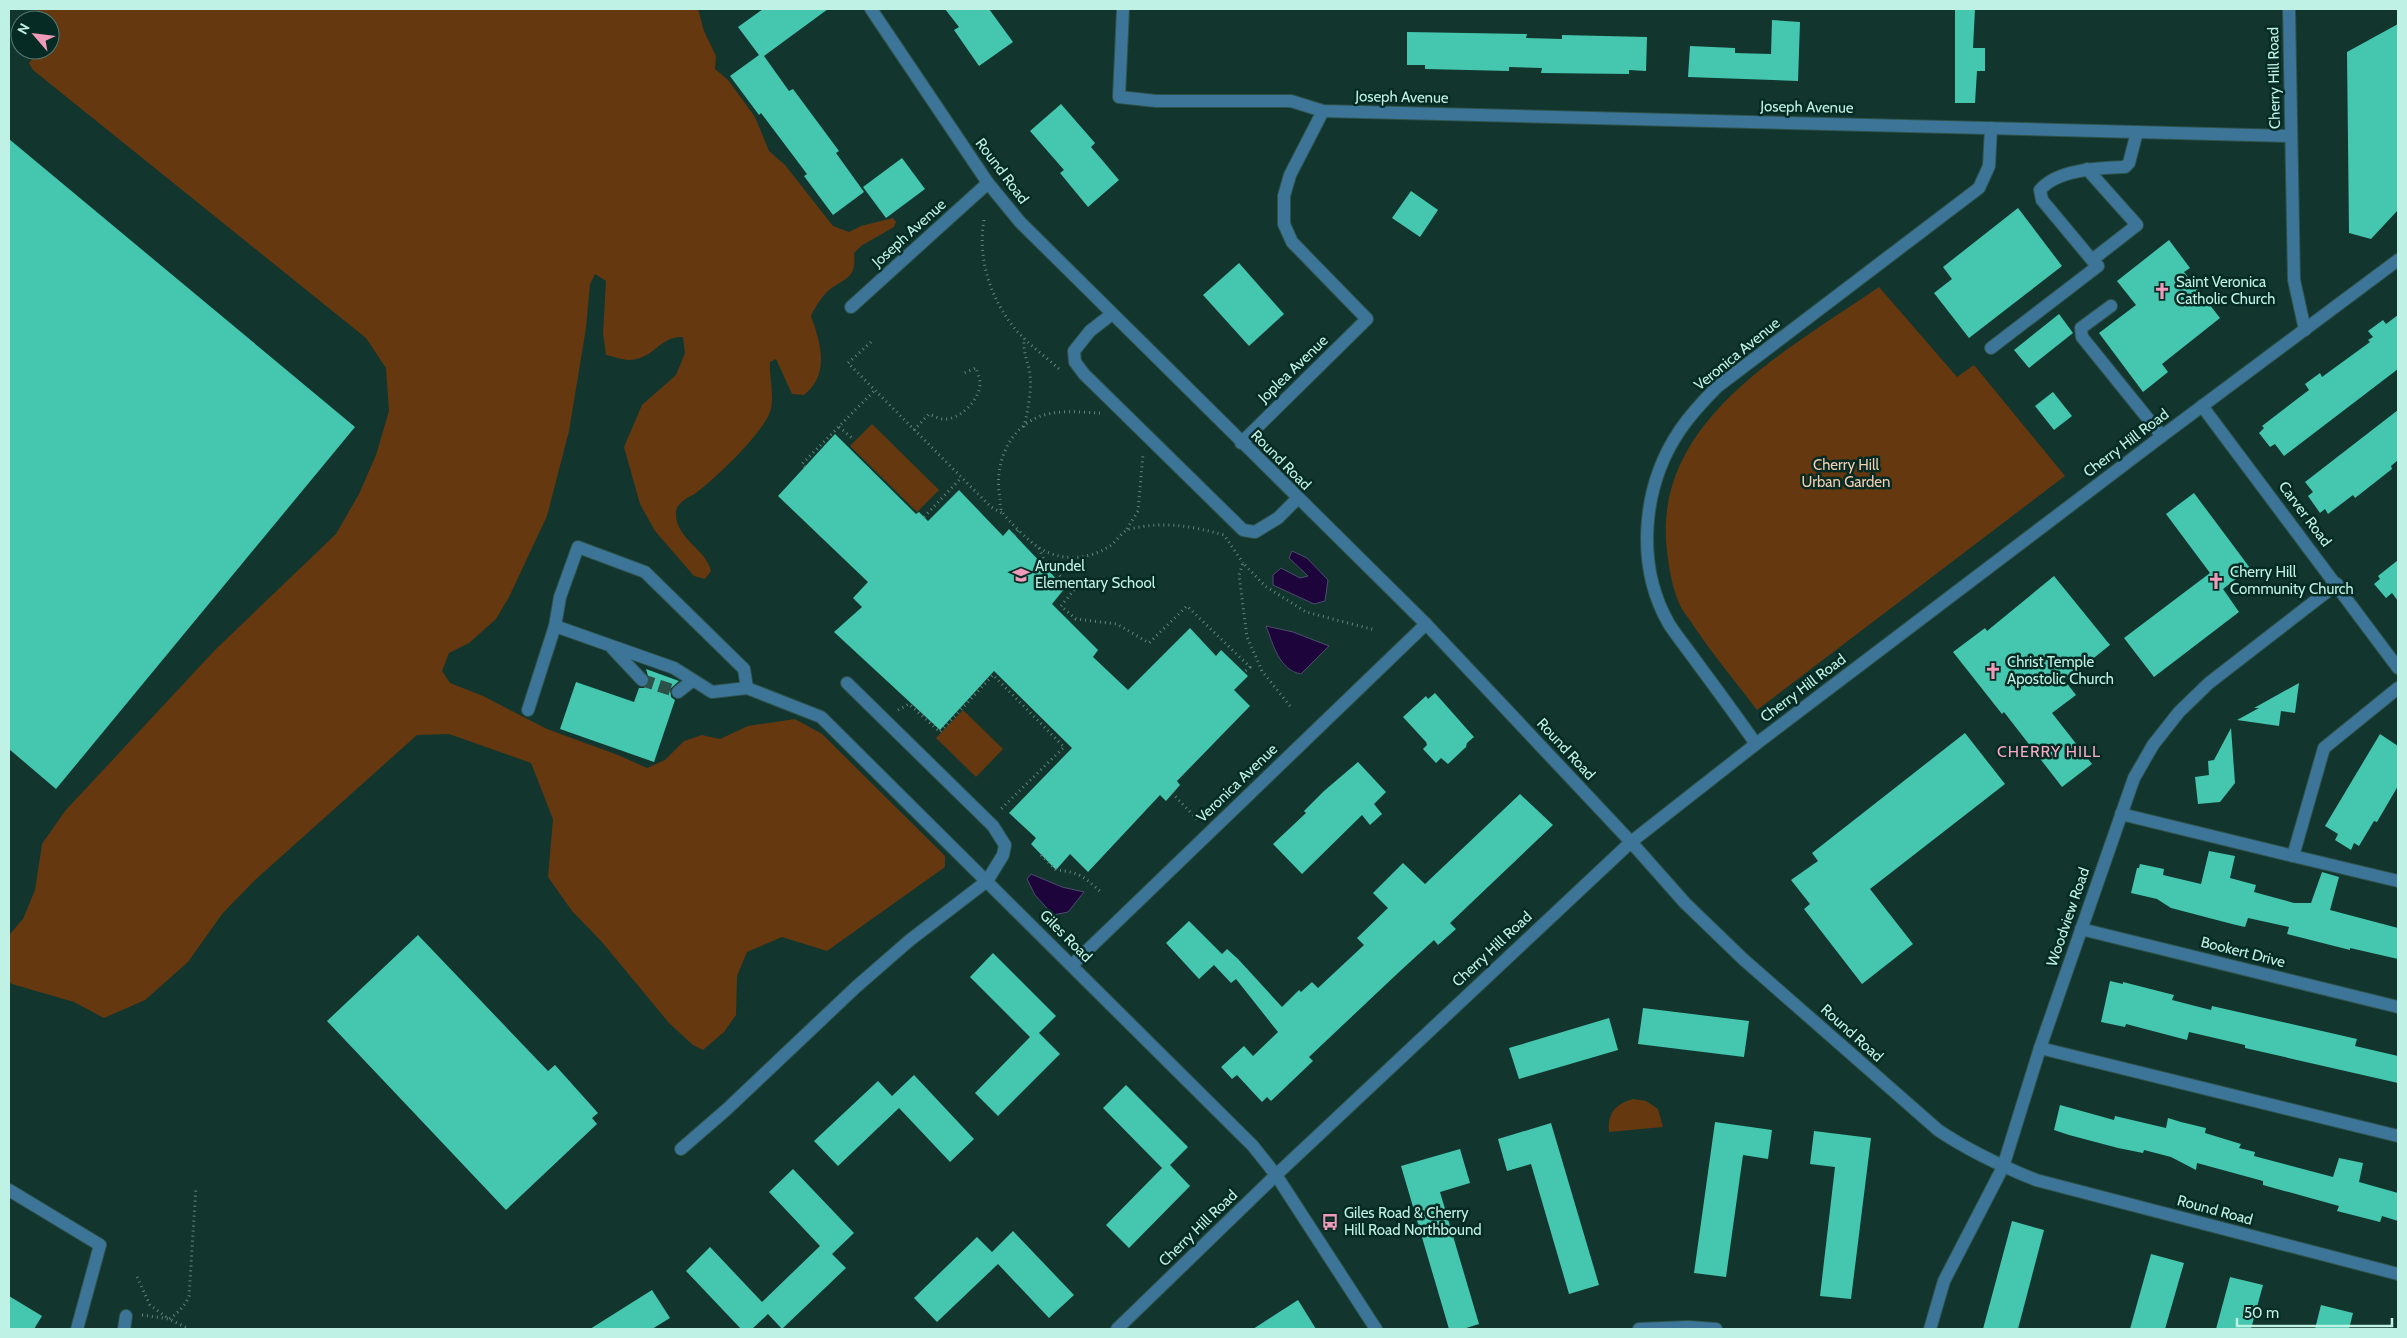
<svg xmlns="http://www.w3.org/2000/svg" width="2407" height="1338" viewBox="0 0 2407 1338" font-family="Cabin,sans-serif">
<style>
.green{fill:#653810}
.water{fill:#1d053b;stroke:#4e4c6e}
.building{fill:#44c7ae}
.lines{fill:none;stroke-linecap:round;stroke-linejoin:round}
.minor-tunnel{stroke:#2c5149;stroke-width:12;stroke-dasharray:12 6;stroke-linecap:butt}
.minor-casing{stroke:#2e534b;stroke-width:14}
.path{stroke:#5e877e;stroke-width:3;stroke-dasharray:1 4;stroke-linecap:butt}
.minor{stroke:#3c7597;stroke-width:12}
.labels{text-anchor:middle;stroke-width:5;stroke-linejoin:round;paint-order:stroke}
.street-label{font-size:15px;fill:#bff1e4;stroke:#062b24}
.poi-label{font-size:15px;fill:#bff1e4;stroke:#062b24;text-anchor:start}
.park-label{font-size:15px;fill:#f4ccaf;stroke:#062b24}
.neighbourhood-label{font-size:16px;letter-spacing:1px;fill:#faa9c5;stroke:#062b24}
</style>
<rect width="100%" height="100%" fill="#12352e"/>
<g class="green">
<path d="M 37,9 L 698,9 L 704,31 L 716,56 L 715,69 L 728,80 L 755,117 L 769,151 L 785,165 L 833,226 L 849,232 L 861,226 L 893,218 L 896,222 L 894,227 L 861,246 L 854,253 C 857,281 844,277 827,292 C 820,299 815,307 811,316 C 821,344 830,374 804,395 L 792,394 L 776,359 L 770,362 C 769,375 775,400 770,412 C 762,434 716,478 696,493 C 688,498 675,503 676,514 C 676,539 706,549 711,571 L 705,579 L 694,576 L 655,531 L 640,504 L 624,447 L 642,405 L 676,375 L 685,353 L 683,337 C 659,336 655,359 629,360 C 622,360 613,356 606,355 L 603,333 L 606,281 L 595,274 L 590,284 L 586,328 L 569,431 L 547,516 L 509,597 L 496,619 L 469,643 L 449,653 L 442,671 L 450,683 L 483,696 L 547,729 L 618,755 L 647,768 L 665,760 L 684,741 L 702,735 L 720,739 L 748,726 L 795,719 L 822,734 L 945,856 L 945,867 L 827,951 L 782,937 L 747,952 L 737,976 L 736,1015 L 724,1032 L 703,1050 L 693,1045 L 669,1023 L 602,942 L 572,911 L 548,877 L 553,819 L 531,763 L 449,734 L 417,735 L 255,880 L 222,914 L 188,962 L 145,1000 L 104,1018 L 74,1002 L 12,984 L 9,981 L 9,935 L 23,919 L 35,890 L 42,844 L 65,811 L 215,650 L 336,534 L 359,494 L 376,455 L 389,411 L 386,368 L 366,338 L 33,70 L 29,63 L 39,50 L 50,50 L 52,29 L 50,20 L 45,20 Z"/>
<path d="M 1879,287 L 1957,377 L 1974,365 L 2065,476 L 1757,710 C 1736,682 1713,655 1693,625 C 1689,618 1682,611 1679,603 C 1672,587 1669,568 1667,551 C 1651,421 1788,350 1879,287 Z"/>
<path d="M 872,424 L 939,490 L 917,512 L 850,446 Z"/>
<path d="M 963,710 L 1003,749 L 976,777 L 936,738 Z"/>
<path d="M 1633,1099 L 1646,1101 L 1658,1109 L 1663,1127 L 1609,1132 C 1607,1113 1616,1104 1633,1099 Z"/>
</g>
<g class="water">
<path d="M 1292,551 L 1307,558 L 1328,580 L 1325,601 L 1314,604 L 1273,585 L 1273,575 L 1281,568 L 1300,578 L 1308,576 L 1289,558 Z"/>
<path d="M 1266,626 L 1293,632 L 1329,646 L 1301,674 C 1279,670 1273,644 1266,626 Z"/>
<path d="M 1031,874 L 1062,887 L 1084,892 L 1068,912 L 1053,915 L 1035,895 L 1027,879 Z"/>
</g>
<g class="building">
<path d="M 763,9 L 828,9 L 764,56 L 789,91 L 793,89 L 839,151 L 836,153 L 864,192 L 833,215 L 804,176 L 807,174 L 761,113 L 759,115 L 730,76 L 759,55 L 738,27 Z"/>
<path d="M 945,9 L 989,9 L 1013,42 L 979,66 L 954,30 L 959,27 Z"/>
<path d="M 1955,9 L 1975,9 L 1973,48 L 1985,48 L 1985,71 L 1977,71 L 1975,103 L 1955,103 Z"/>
<path d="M 1772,20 L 1800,22 L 1798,81 L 1688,77 L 1690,46 L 1735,48 L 1735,53 L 1771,54 Z"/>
<path d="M 2398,24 L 2398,210 L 2371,239 L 2349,233 L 2347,52 Z"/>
<path d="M 1407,32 L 1527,34 L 1526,38 L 1562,39 L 1562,35 L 1647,37 L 1646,71 L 1629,70 L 1629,74 L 1541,73 L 1542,68 L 1509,67 L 1509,71 L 1425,69 L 1425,65 L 1407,65 Z"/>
<path d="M 1061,104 L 1095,143 L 1091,147 L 1119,180 L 1088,207 L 1060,173 L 1064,170 L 1030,131 Z"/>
<path d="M 9,139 L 355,427 L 56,789 L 9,749 Z"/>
<path d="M 902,158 L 925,189 L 886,218 L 863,187 Z"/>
<path d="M 1411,191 L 1438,210 L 1420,237 L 1392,218 Z"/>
<path d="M 2018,208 L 2062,266 L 1969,338 L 1934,293 L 1952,279 L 1943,267 Z"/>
<path d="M 2169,240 L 2190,268 L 2184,272 L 2220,318 L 2162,364 L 2168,372 L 2143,392 L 2099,333 L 2136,305 L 2117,281 Z"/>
<path d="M 1239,263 L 1284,314 L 1249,346 L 1203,295 Z"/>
<path d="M 2059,314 L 2073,333 L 2029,368 L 2014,350 Z"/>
<path d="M 2398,315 L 2398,369 L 2284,456 L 2275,444 L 2270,447 L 2259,433 L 2264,428 L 2262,426 L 2309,390 L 2305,384 L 2320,373 L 2322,377 L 2370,342 L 2368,340 L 2373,337 L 2368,331 L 2383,320 L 2386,324 Z"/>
<path d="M 2053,392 L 2072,416 L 2054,430 L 2035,406 Z"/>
<path d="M 2398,410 L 2398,460 L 2391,466 L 2392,469 L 2355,498 L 2353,495 L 2328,514 L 2325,509 L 2320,513 L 2308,496 L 2313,492 L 2305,482 Z"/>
<path d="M 835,434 L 916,514 L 919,512 L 928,521 L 959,490 L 1003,536 L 1009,529 L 1065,588 L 1052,604 L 1098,650 L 1093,657 L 1128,690 L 1190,628 L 1216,656 L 1221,650 L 1248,676 L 1234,690 L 1250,706 L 1177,781 L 1180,785 L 1166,801 L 1160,795 L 1088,872 L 1070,854 L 1056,870 L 1031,844 L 1036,838 L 1009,813 L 1072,748 L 994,671 L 940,730 L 834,632 L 862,607 L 853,598 L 868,582 L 778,496 Z"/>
<path d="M 2194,493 L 2250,568 L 2223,589 L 2239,612 L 2154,677 L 2124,638 L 2210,573 L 2166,514 Z"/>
<path d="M 2398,560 L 2398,601 L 2392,593 L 2386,598 L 2374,584 L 2380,579 L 2378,576 Z"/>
<path d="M 2054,576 L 2110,645 L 2065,681 L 2076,695 L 2052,713 L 2092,764 L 2062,787 L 2004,712 L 2002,714 L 1953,652 L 1985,628 L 1987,631 Z"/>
<path d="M 646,669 L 679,681 L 670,689 L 671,697 L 675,700 L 654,762 L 560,729 L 576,682 L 634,702 L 639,688 L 644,688 L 650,683 Z"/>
<path d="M 2299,683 L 2295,713 L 2281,711 L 2279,726 L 2237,720 L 2259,708 L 2254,708 Z"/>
<path d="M 1435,693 L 1474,737 L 1467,743 L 1466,747 L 1448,764 L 1441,758 L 1436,763 L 1423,749 L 1427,745 L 1426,742 L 1403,717 L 1426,696 L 1428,699 Z"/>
<path d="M 2231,728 L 2235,783 L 2220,802 L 2198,804 L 2195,777 L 2209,775 L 2208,761 L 2214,760 Z"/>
<path d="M 1965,733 L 2005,784 L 1870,889 L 1913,944 L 1862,984 L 1804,909 L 1810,904 L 1791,880 L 1818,861 L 1812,853 Z"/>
<path d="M 2380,734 L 2398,746 L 2398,786 L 2377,822 L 2374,821 L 2359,846 L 2354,843 L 2351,850 L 2335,840 L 2338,834 L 2325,826 Z"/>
<path d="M 1358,762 L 1386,792 L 1374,804 L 1382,814 L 1370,825 L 1362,815 L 1302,874 L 1273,844 L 1306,813 L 1304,811 L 1324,791 Z"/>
<path d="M 1520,794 L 1553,825 L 1450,923 L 1456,929 L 1438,945 L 1434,940 L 1398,973 L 1309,1057 L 1313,1061 L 1271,1101 L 1267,1097 L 1262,1102 L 1237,1075 L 1232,1079 L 1221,1067 L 1244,1046 L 1253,1056 L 1278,1032 L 1236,979 L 1231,983 L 1214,965 L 1199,979 L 1166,943 L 1189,921 L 1222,954 L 1227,949 L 1238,959 L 1282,1007 L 1299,990 L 1301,992 L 1312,982 L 1318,988 L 1364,945 L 1357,938 L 1388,908 L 1373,893 L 1403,863 L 1425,884 Z"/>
<path d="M 2209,851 L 2235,856 L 2230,878 L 2256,885 L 2254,892 L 2294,903 L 2311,903 L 2322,872 L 2339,877 L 2330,910 L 2398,928 L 2398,959 L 2350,948 L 2350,950 L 2287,934 L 2289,927 L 2248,918 L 2245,927 L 2232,924 L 2171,908 L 2157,899 L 2131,893 L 2137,868 L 2139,868 L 2140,864 L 2164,869 L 2163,875 L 2201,884 Z"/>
<path d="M 418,935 L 548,1071 L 555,1065 L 598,1113 L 592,1118 L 597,1124 L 506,1210 L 327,1021 Z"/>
<path d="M 993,953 L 1056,1016 L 1039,1033 L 1060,1054 L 998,1116 L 975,1093 L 1030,1037 L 970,977 Z"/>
<path d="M 2110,981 L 2123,984 L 2123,982 L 2174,995 L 2172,1000 L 2211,1010 L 2212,1006 L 2357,1039 L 2355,1046 L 2398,1056 L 2398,1083 L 2245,1048 L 2245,1045 L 2189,1032 L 2187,1040 L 2126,1024 L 2125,1027 L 2101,1022 Z"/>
<path d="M 1643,1008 L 1749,1021 L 1744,1057 L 1638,1044 Z"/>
<path d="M 1609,1018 L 1618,1050 L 1519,1079 L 1509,1048 Z"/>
<path d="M 914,1075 L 974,1139 L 950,1162 L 899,1108 L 838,1166 L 814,1141 L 878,1081 L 892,1096 Z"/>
<path d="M 1126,1085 L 1188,1147 L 1170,1165 L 1190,1186 L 1129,1248 L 1106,1225 L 1162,1168 L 1103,1108 Z"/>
<path d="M 2060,1105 L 2114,1120 L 2115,1116 L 2166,1128 L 2168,1118 L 2181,1122 L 2206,1128 L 2205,1133 L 2241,1144 L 2239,1148 L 2255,1152 L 2254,1156 L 2333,1177 L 2339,1158 L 2363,1163 L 2359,1182 L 2398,1193 L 2398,1221 L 2382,1216 L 2380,1222 L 2337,1211 L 2339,1206 L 2263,1185 L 2263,1181 L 2197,1163 L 2196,1170 L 2171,1157 L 2144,1150 L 2143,1153 L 2118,1148 L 2069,1135 L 2054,1130 Z"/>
<path d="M 1715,1122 L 1772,1130 L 1768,1159 L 1743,1155 L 1726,1277 L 1694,1273 Z"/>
<path d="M 1551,1123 L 1599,1285 L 1569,1294 L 1531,1164 L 1507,1171 L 1498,1139 Z"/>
<path d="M 1814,1131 L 1871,1138 L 1851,1299 L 1820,1296 L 1835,1167 L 1810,1164 Z"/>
<path d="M 1460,1149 L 1470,1183 L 1440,1192 L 1479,1324 L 1463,1329 L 1449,1329 L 1401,1166 Z"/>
<path d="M 793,1169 L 854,1233 L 832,1254 L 846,1268 L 782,1329 L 768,1314 L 752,1329 L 741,1329 L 686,1271 L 710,1247 L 762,1302 L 820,1246 L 769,1192 Z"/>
<path d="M 2012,1221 L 2044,1230 L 2018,1329 L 1983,1329 Z"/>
<path d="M 1013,1231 L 1074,1295 L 1049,1318 L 998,1264 L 937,1322 L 914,1298 L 977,1237 L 992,1252 Z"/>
<path d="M 2151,1254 L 2184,1263 L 2165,1329 L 2130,1329 Z"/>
<path d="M 2230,1277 L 2263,1285 L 2251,1329 L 2216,1329 Z"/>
<path d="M 652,1290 L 670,1318 L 652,1329 L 590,1329 Z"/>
<path d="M 9,1296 L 42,1316 L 34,1329 L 9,1329 Z"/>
<path d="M 1298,1300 L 1316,1329 L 1253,1329 Z"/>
<path d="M 2321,1305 L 2353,1313 L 2349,1329 L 2315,1329 Z"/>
</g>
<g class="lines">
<path class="minor-tunnel" d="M 642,680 L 678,692"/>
<g class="minor-casing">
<g id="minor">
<path d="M 871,9 L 988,183 L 1020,222 L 1426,624 L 1631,842 L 1685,903 L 1743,959 L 1938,1130 C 1969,1151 2001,1166 2036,1180 L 2398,1274"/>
<path d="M 1123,9 L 1119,97 L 1156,101 L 1291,101 L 1323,111 L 2291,136"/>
<path d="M 2289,9 L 2294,280 L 2305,330"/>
<path d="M 2087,169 L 2137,225 L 2092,260 L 2042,200 L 2040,190 C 2057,169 2100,168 2125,167 L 2129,163 L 2137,132"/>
<path d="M 2111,306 L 2081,328 L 2082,337 L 2162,436"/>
<path d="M 851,307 L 988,183"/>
<path d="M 1112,314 L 1090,331 L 1074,351 L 1075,362 L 1084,374 L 1243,530 L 1255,532 L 1278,518 L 1297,499"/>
<path d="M 1991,348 L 2098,266 L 2092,260"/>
<path d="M 2202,406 L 2398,668"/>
<path d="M 1241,443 L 1367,319 L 1292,242 L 1284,224 L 1284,196 L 1290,175 L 1323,111"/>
<path d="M 555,626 L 560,597 L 578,547 L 645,572 L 744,669 L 747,688"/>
<path d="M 612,648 L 642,680"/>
<path d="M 678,692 L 692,681"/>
<path d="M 528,710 L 555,626 L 674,668 L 712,692 L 747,688 L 821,717 L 1253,1146 L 1276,1175 L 1376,1329"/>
<path d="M 1756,744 C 1737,717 1718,691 1698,664 C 1689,651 1678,638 1669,624 C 1635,565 1642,486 1680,430 C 1691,414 1703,401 1717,387 L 1979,188 L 1989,166 L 1991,128"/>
<path d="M 2121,814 L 2293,856 L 2324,748 L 2398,688"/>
<path d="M 2293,856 L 2398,881"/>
<path d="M 2081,929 L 2398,1007"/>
<path d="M 1072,965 L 1426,624"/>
<path d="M 2040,1048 L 2398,1136"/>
<path d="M 681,1149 L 726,1110 L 856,987 L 910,940 L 987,881 L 1003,855 L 1005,845 L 993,826 L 847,683"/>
<path d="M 9,1190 L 100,1245 L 77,1329"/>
<path d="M 124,1329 L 126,1316"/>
<path d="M 1117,1329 L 1276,1175 L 1631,842 L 1756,744 L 2162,436 L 2398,260"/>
<path d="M 1639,1329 L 1688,1327 L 1716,1329"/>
<path d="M 1930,1329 L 1944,1281 L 2003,1167 L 2040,1048 L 2134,778 L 2153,745 L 2179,712 L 2209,683 L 2337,584"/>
</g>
</g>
<g class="path">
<path d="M 984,220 C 977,259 991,300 1016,330 C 1028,344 1045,356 1059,369"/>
<path d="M 871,342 L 848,363 L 991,507 L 1002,513"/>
<path d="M 1100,413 C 1079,412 1056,409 1036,418 C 1006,432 994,468 1000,498 C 1000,503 1000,510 1003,513 C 1008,521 1030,542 1038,547 C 1060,562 1089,560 1110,546 C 1117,541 1122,531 1130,529 C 1163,521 1192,526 1224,535 L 1243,563"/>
<path d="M 839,427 L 852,438"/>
<path d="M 1024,427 C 1028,409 1033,387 1029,368 C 1026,357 1023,350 1024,338"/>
<path d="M 914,430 L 929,414 C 934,416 939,419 944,419 C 960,420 980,400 980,383 C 980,378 977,372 976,368 L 964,373"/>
<path d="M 805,467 L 802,464 L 875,390"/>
<path d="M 924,517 L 961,478"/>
<path d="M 1127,529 L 1138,511 L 1143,454"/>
<path d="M 1014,535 L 1019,529"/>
<path d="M 1039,548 L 1044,560 L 1074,590 L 1061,606 L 1076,619 L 1117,624 L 1149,643 L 1187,606 L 1250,667 L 1244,672"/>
<path d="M 1290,706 L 1262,671 L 1247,637 L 1239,575 L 1243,563 L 1265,586 L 1306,612 L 1375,630"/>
<path d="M 898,710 L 909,704 L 940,732 L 993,675 L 1064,747 L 999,811"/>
<path d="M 1172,793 L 1197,819"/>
<path d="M 1041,855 L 1056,870 C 1080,872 1084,877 1102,893"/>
<path d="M 137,1277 L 150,1305 L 169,1319 C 178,1313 185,1306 189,1296 L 196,1187"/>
<path d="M 142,1315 L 169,1319 L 189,1329"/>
</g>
<use href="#minor" class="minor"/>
</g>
<defs>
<g id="church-bare" transform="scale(1.35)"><path d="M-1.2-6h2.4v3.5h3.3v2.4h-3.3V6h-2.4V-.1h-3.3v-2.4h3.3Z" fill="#ef9ab8" stroke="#062b24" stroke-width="2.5" paint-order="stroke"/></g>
<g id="school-bare" transform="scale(1.35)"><path d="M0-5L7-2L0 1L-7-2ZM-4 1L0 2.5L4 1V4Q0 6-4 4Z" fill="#ef9ab8" stroke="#062b24" stroke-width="2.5" paint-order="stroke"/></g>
<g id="bus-bare" transform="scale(1.35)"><path d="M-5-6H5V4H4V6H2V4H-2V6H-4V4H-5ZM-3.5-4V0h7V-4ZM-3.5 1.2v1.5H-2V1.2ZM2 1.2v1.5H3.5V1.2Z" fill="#ef9ab8" stroke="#062b24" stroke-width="2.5" paint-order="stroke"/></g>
</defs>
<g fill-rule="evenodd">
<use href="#church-bare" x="2162" y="291"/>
<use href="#school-bare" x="1021" y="575"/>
<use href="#church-bare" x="2216" y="581"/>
<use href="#church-bare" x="1993" y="671"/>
<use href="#bus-bare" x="1330" y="1222"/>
</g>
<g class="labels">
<g class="street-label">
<text transform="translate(2274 78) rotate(-91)" y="5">Cherry Hill Road</text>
<text transform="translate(1402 97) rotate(1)" y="5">Joseph Avenue</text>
<text transform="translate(1807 107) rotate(1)" y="5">Joseph Avenue</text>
<text transform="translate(1002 171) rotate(53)" y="5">Round Road</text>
<text transform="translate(909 233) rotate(-42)" y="5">Joseph Avenue</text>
<text transform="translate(1737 354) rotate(-39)" y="5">Veronica Avenue</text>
<text transform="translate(1293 369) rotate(-44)" y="5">Joplea Avenue</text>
<text transform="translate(2126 443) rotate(-37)" y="5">Cherry Hill Road</text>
<text transform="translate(1281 460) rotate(45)" y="5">Round Road</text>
<text transform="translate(2305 514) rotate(53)" y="5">Carver Road</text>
<text transform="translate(1803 688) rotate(-37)" y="5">Cherry Hill Road</text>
<text transform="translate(1566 749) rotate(47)" y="5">Round Road</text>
<text transform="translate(1237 783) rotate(-44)" y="5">Veronica Avenue</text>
<text transform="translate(2068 917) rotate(-71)" y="5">Woodview Road</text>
<text transform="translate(1066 936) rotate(45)" y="5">Giles Road</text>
<text transform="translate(1492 949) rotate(-43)" y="5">Cherry Hill Road</text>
<text transform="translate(2243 952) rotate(14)" y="5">Bookert Drive</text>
<text transform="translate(1852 1033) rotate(42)" y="5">Round Road</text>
<text transform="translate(2215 1210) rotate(15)" y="5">Round Road</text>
<text transform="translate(1198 1228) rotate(-44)" y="5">Cherry Hill Road</text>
</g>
<g class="poi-label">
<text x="2176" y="287">Saint Veronica<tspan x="2176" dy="17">Catholic Church</tspan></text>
<text x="1035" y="571">Arundel<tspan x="1035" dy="17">Elementary School</tspan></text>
<text x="2230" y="577">Cherry Hill<tspan x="2230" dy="17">Community Church</tspan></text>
<text x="2007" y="667">Christ Temple<tspan x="2007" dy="17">Apostolic Church</tspan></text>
<text x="1344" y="1218">Giles Road &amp; Cherry<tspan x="1344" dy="17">Hill Road Northbound</tspan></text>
</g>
<g class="park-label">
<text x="1846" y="470">Cherry Hill<tspan x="1846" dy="17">Urban Garden</tspan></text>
</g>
<g class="neighbourhood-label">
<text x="2049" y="757">CHERRY HILL</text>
</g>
</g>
<rect width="2407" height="1338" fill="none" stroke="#bff1e4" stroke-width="20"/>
<g transform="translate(35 35) rotate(298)"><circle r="24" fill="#062b24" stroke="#507a71"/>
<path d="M0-4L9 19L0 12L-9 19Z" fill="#ef9ab8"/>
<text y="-8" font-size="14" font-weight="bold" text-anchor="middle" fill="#bff1e4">N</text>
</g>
<path d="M2237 1318v8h155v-8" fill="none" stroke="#bff1e4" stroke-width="2.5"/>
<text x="2244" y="1318" font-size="15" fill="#bff1e4" stroke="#062b24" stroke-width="4" paint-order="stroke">50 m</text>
</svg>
